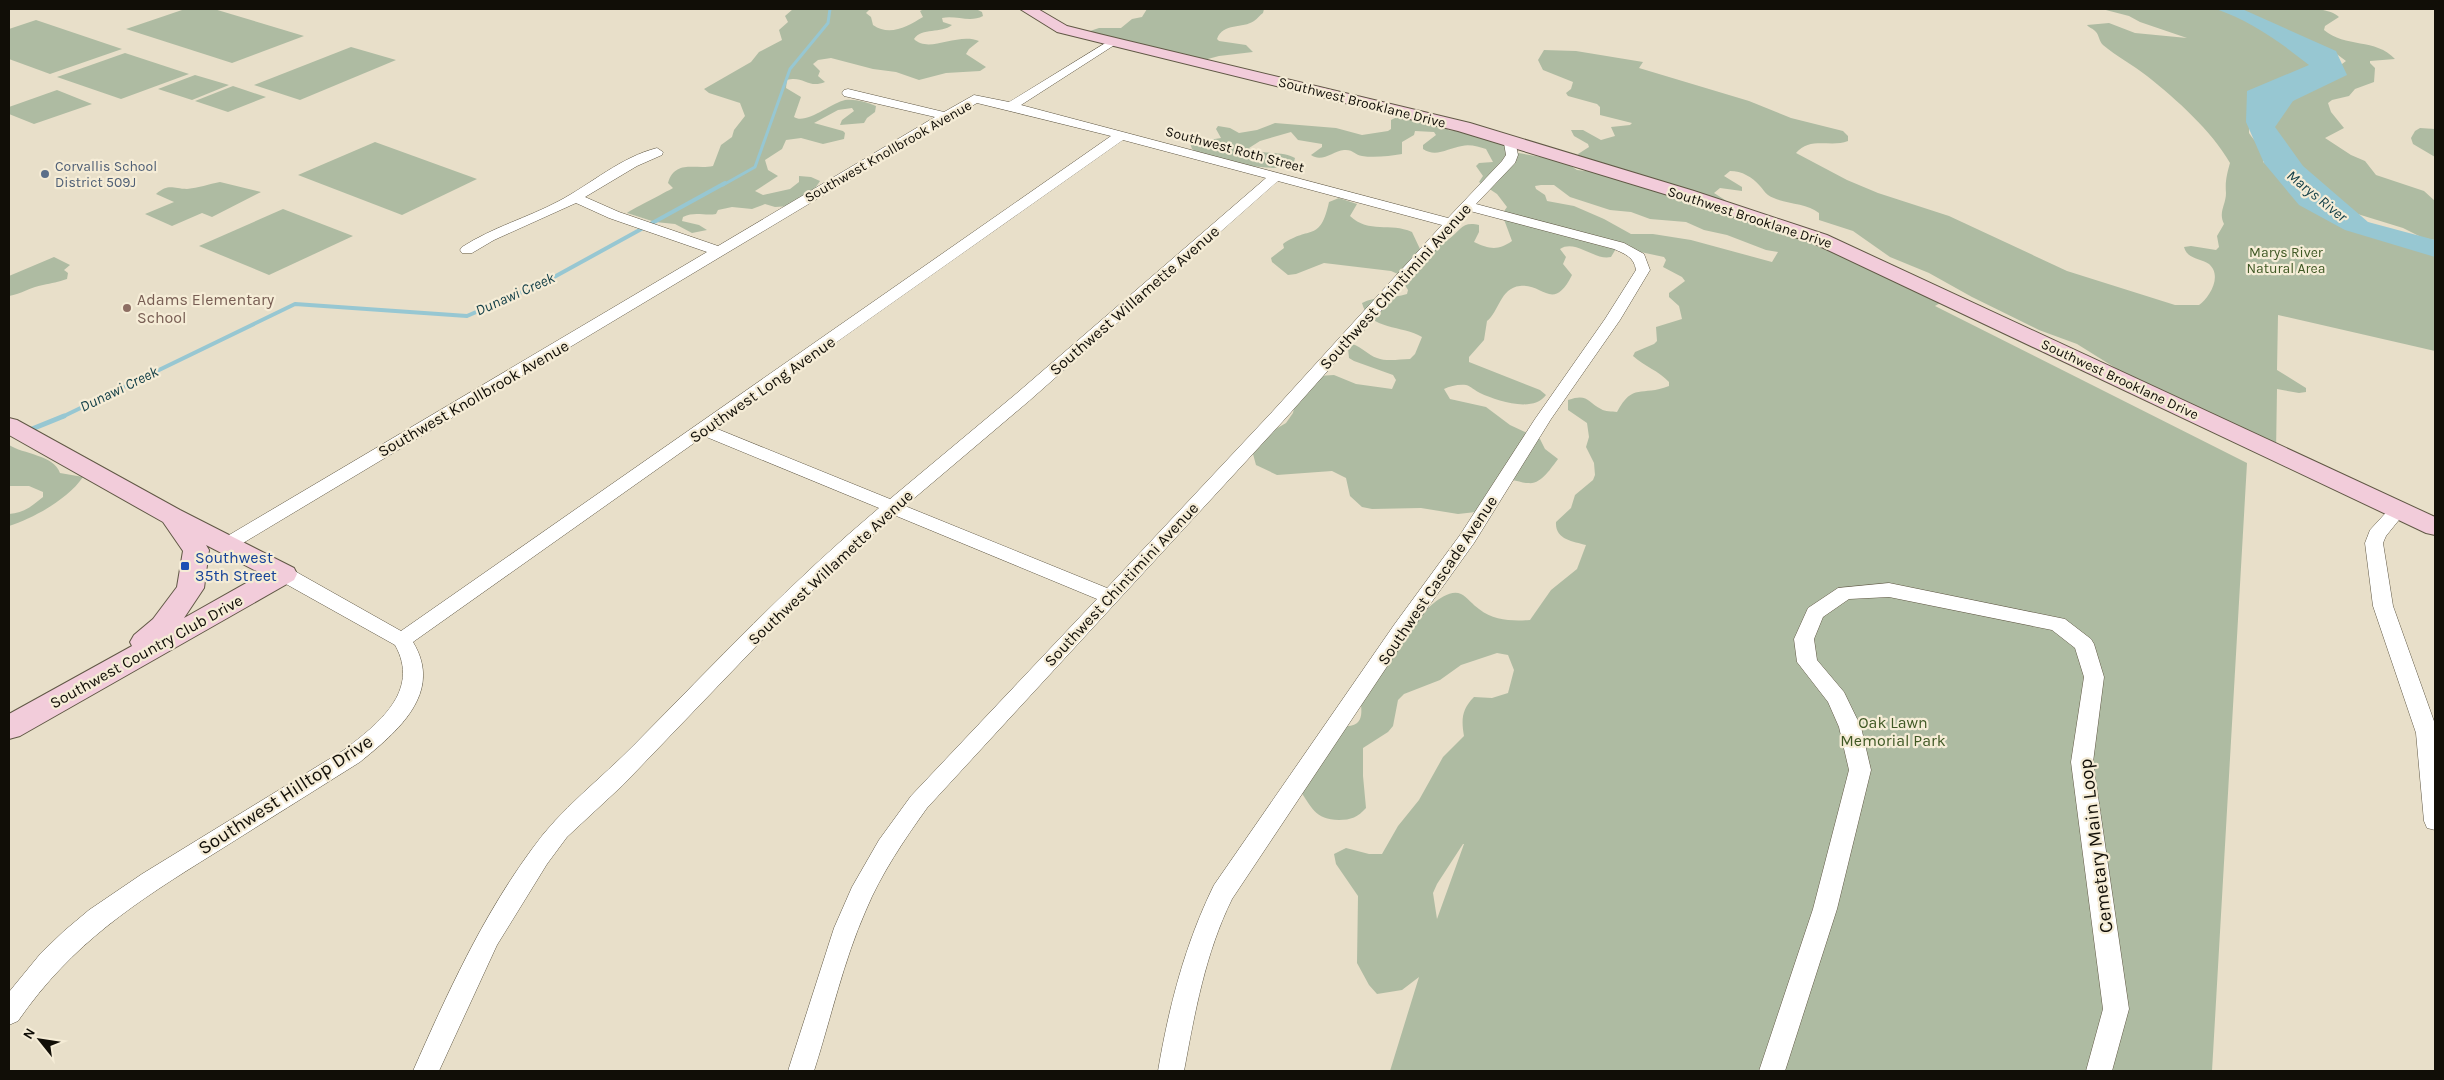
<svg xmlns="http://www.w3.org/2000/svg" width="2444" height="1080" viewBox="0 0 2444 1080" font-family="Karla,sans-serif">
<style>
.green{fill:#aebba2;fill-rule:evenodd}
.water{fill:#97c7d2}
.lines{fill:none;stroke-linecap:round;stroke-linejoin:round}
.stream-far2{stroke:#97c7d2;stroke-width:3}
.stream-far1{stroke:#97c7d2;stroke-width:4}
.stream{stroke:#97c7d2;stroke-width:5}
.street-casing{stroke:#605845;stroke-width:1}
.secondary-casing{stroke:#605845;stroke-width:2}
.street{fill:#fff;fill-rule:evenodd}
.secondary{fill:#f2ccda;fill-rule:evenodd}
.service-dot{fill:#5c6f8a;stroke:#f5ecd6;stroke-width:2}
.education-dot{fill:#8d6e63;stroke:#f5ecd6;stroke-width:2}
.transit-dot{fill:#1a4fb4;stroke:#f5ecd6;stroke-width:2}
.labels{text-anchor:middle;stroke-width:4.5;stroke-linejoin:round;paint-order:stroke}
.far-street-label{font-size:14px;fill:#110e07;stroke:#f5ecd6}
.far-service-label{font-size:14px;fill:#4e5e75;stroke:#f5ecd6;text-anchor:start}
.far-park-label{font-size:14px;fill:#3f5824;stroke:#f5ecd6}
.far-water-label{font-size:15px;font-style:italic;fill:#144049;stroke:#f5ecd6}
.street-label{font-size:16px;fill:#110e07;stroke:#f5ecd6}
.education-label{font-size:16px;fill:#785e54;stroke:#f5ecd6;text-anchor:start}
.transit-label{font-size:16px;fill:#164399;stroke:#f5ecd6;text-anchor:start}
.park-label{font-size:16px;fill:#3f5824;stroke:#f5ecd6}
.near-street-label{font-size:19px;fill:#110e07;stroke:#f5ecd6}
</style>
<rect width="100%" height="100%" fill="#e8dfc9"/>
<g class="green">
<path d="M 185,9 L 214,9 L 304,36 L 232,63 L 126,29 Z"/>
<path d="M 793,9 L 870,9 L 866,13 L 871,17 L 873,25 C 890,37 908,26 923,17 L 920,11 L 924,9 L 978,10 L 982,12 L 983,16 C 970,23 956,15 942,18 L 943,22 L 952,25 C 941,34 922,27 914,39 C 929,54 957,32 979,41 L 969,49 L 966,54 L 986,67 L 980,71 L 946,73 L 919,80 L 896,72 L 873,69 L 831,58 L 818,60 L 813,64 L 820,71 L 818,76 L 825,82 C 808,89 803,75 787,80 L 786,88 L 801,97 L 794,117 C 806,125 831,103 845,100 C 856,99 866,102 876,106 L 875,112 L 867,118 L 864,123 L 840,125 L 842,120 L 854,111 L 852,108 L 838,110 L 814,123 L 843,131 L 845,133 L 844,139 L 823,144 L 801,138 L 786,140 L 782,149 L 765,160 L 768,170 L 778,176 L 755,191 L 763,195 L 790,189 L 799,182 L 799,176 L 811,177 L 820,181 L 816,187 L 798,203 L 791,206 L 775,207 L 765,204 L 752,209 L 732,207 L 718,210 L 716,214 C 704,216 695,211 683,217 L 682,221 L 699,225 L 707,230 L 692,233 L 675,224 L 655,222 L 627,213 C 629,211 666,192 673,188 L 668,183 C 675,159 696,170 713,166 L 721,145 L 732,137 L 734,130 L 745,116 L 740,103 L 709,93 L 704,89 L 751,62 L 759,52 L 782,40 L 779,30 L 788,22 L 785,16 Z"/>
<path d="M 1147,9 L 1264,9 L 1263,13 C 1260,15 1257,19 1254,21 C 1243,29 1223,22 1217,39 L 1219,41 L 1246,45 L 1253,52 L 1219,56 L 1204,60 L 1098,36 L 1090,31 L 1099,28 L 1121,28 L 1132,19 L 1142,17 Z"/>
<path d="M 2102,9 L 2230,9 L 2317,61 L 2249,116 L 2249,133 C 2256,145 2266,146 2263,162 L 2326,207 L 2435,247 L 2435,351 L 2278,315 L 2277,370 L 2306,388 L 2306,392 L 2299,393 L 2277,389 L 2276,453 L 2146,387 L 2077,344 L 2039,330 L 1972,297 L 1929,273 L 1890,257 L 1853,231 L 1819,220 L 1819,213 C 1806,202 1783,205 1768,195 C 1764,192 1763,189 1760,186 C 1752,177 1742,171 1730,171 L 1724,176 L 1742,187 L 1742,191 L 1720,188 L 1714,193 L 1733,205 L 1813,238 L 1942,302 L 1935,306 L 2247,463 L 2212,1071 L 1390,1071 L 1419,977 L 1402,990 L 1377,994 L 1369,985 L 1357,963 L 1358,896 L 1336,864 L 1334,854 L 1346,848 L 1369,854 L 1382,854 L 1398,826 L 1419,800 L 1443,757 L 1464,736 C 1461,719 1462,709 1474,697 L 1492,698 L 1508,693 L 1514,670 L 1508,655 L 1497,653 L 1461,665 L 1440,680 L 1404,694 L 1398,700 L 1393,726 L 1388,732 L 1363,748 L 1363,776 L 1366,808 C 1358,817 1351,820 1339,820 C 1315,820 1311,806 1299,789 L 1339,726 C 1363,728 1363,717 1360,697 C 1374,677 1433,581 1461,594 C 1467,597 1473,605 1479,609 C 1494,621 1513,621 1530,620 L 1551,590 L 1577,569 L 1586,545 C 1573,541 1555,540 1556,522 L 1571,508 L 1575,495 L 1593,480 L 1595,475 L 1594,463 L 1586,447 L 1589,437 L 1587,423 L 1568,410 L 1568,400 C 1588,393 1587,402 1601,409 C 1605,412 1612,411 1617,412 C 1633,382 1641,397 1669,386 L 1669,382 C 1659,371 1644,366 1633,356 L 1635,352 L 1654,344 L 1657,341 L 1656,327 L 1682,319 L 1679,306 L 1669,297 L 1669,293 L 1685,281 L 1682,277 L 1663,267 L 1666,260 L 1664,257 L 1617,247 L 1611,257 C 1594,261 1576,239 1560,249 L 1566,257 L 1563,264 L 1572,275 C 1553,313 1543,283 1520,286 C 1500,288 1499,312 1487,321 L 1484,340 L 1469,357 L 1469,362 L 1540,390 L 1546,395 C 1533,413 1497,401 1480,393 C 1475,391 1471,386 1466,385 C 1459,384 1450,386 1444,389 L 1450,399 L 1486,407 L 1510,425 L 1540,439 L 1545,449 L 1558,459 C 1551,468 1541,485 1528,483 C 1523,483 1518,481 1512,480 L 1476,512 L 1458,514 L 1421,508 L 1372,509 L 1362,507 L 1350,496 L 1346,478 L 1332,471 L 1277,475 L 1256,465 L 1253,454 L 1274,430 L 1286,423 L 1293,413 L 1296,397 L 1318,376 L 1334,375 L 1356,384 L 1392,389 L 1396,380 L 1393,375 L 1354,361 L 1349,358 L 1348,348 L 1352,344 C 1362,347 1368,355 1377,358 C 1387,362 1400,359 1410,359 L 1415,354 L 1422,337 C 1403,325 1369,331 1362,303 C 1375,296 1392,299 1407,294 L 1408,290 L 1398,274 L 1391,271 L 1324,263 L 1296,274 L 1288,275 L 1272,262 L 1271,258 L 1284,248 L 1283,244 C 1310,225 1320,243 1329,202 L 1339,198 L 1357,204 L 1350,216 C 1369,234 1390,222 1412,232 L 1420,249 C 1425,249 1446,242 1449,239 C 1461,230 1462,221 1479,225 L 1479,232 L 1474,242 C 1489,249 1498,251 1512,241 L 1502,214 L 1507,207 L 1497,194 L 1479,182 L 1483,176 L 1476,166 L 1479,163 L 1493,162 L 1486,149 C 1479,147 1470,144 1462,146 C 1448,148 1436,158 1423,149 L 1423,145 L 1436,135 L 1434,132 L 1415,131 L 1414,135 L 1402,142 L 1402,154 C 1390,156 1374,158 1362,156 C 1355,155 1353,149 1344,150 C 1333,151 1322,163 1311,155 L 1322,147 L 1322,144 L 1298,140 L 1291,132 L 1260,141 L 1249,148 L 1251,151 C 1263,153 1287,152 1295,158 L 1293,166 C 1274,173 1208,160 1192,149 L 1190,143 L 1221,138 L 1216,129 L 1218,126 L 1230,128 L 1239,133 L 1257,130 L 1275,123 L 1336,128 L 1362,135 L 1388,131 L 1391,129 L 1391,120 L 1399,116 L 1446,124 L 1448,130 L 1497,137 L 1513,152 L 1563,161 L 1577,170 L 1621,175 L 1580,157 L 1578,154 L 1589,147 L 1588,144 L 1574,136 L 1571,130 L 1583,130 L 1601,140 L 1615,136 L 1611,127 L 1630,125 L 1632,123 L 1600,115 L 1600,107 L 1597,104 L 1568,96 L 1566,93 L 1571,89 L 1573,82 L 1543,70 L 1538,60 L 1544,50 L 1576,51 L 1643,62 L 1639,68 L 1749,101 L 1791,118 L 1843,131 L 1848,136 L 1848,141 C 1831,148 1810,136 1796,153 L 1847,180 L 1878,193 L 1949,216 L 2067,271 L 2175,305 L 2199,305 C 2209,298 2223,276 2209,264 C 2200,258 2187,259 2184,247 L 2191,246 L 2216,250 L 2219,247 L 2217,236 L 2224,224 C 2218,212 2226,205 2226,193 C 2225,181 2227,174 2230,163 C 2211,130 2177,100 2147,76 C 2133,65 2116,56 2103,45 C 2099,41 2099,35 2096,32 C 2093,28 2089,28 2087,25 L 2109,23 L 2135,33 L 2187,38 L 2140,22 L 2129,16 ZM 1541,185 L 1554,185 L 1570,197 L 1610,210 L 1631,212 L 1650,219 L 1686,222 L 1704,230 L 1727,235 L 1766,250 L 1778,252 L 1772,262 L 1691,240 L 1653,234 L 1631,234 L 1604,219 L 1574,206 L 1547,201 L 1545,195 L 1536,189 L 1535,186 ZM 1463,844 L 1464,844 L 1437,919 L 1433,893 L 1437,884 Z"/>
<path d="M 2239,9 C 2261,9 2323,2 2339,17 L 2325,26 L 2324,30 C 2345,48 2376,38 2395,59 L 2370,61 L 2370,63 L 2375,68 L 2374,82 L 2355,89 L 2349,96 L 2332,100 L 2328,103 L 2331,112 L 2344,128 L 2325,138 L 2351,155 L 2365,161 L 2376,175 L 2424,191 L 2435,201 L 2435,240 L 2423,238 L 2403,228 L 2338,208 L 2264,122 L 2346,61 L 2334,52 Z"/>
<path d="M 36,20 L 122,49 L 50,74 L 9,59 L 9,29 Z"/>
<path d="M 351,47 L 396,60 L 300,100 L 254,85 Z"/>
<path d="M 125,53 L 189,74 L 121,99 L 57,77 Z"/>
<path d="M 195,75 L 229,85 L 192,100 L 158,89 Z"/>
<path d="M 233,86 L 266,97 L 228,112 L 195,101 Z"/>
<path d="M 57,90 L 92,104 L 34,124 L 9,114 L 9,107 Z"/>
<path d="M 2420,128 L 2435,129 L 2435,157 L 2413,144 L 2411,138 L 2415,131 Z"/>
<path d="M 375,142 L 477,179 L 402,215 L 298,175 Z"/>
<path d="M 220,182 L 261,192 L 212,217 L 202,213 L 172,226 L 145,214 L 174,202 L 156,194 C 169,183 173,189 187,189 C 198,188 209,184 220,182 Z"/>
<path d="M 283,209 L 353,236 L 269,275 L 199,246 Z"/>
<path d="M 54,257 L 70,265 L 64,270 L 68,273 L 67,279 C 58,282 52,283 43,285 C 31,287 21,294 9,296 L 9,276 Z"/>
<path d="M 9,445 C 23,454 54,455 60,473 L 83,477 C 68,499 34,518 9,526 L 9,514 C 24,513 32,506 43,497 L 43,492 L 29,486 L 9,486 Z"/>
</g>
<path class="water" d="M 2216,9 L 2242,9 L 2336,51 L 2347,75 L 2293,101 L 2275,127 L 2303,166 L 2368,222 L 2435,240 L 2435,257 L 2345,230 L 2299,205 L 2264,163 L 2246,122 L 2247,91 L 2309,65 C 2280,42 2251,21 2216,9 Z"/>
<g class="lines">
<path class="stream-far2" d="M 723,185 L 755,167 L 790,69 L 828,23 L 830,9"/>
<path class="stream-far1" d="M 62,417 L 295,304 L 467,316 L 545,282 L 725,183"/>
<path class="stream" d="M 27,431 L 64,416"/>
<g class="street-casing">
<g id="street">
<path d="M 1112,39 L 1116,40 L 1116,44 L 1021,105 L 1448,218 L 1502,161 L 1506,155 L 1504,143 L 1505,140 L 1515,140 L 1518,155 L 1515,163 L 1476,204 L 1624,243 L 1644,254 L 1650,270 L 1620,320 L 1551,419 L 1474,543 L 1408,635 L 1232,899 C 1205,954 1195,1012 1184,1071 L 1158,1071 C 1169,1006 1185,944 1214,885 L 1394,625 L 1460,535 L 1535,419 L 1605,319 L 1636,270 C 1634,257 1625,254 1614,249 L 1470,211 L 1284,420 L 927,808 C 904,840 881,874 866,910 C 843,962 831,1018 814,1071 L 788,1071 L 834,928 L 852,887 L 879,840 L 911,796 L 1097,599 L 894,515 L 789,612 L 623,785 L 567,837 L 547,864 L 497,945 L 439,1071 L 413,1071 C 447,994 482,917 532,849 C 560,809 601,779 635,744 C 714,664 792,581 879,508 L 704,436 L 413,642 C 444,693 397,732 360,762 C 312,792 263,823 215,853 C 136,902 72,943 18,1021 L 9,1025 L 9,992 L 41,953 L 64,931 L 89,910 L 142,874 L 344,750 C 378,724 421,691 395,645 L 277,579 L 274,574 L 277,569 L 284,568 L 291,569 L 401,631 L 1111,136 L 977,103 L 233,549 L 226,551 L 219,549 L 217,545 L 219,541 L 707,252 L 609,218 L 576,203 L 494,240 L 472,253 L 462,253 L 460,250 L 462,247 C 493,227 527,218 559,201 C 591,184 621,157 657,148 L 663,152 L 662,155 L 637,166 L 585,197 L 619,212 L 718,246 L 935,117 L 844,96 L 842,93 L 844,90 L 848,89 L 944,112 L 974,95 L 1009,102 ZM 1123,140 L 1266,178 L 1017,393 L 890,499 L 715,428 ZM 1278,181 L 1442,225 L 1272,412 L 1107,588 L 905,506 L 1029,401 Z"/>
<path d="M 2398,504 L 2404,506 L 2407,510 L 2386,536 L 2383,543 L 2393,606 L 2435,724 L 2435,830 L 2427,828 L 2424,821 L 2416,733 L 2373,606 L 2365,543 L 2370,530 L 2392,506 Z"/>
<path d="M 1889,583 L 2065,619 L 2091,639 L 2094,644 L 2104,677 L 2093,762 L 2129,1009 L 2112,1071 L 2086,1071 L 2103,1009 L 2071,762 L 2084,677 L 2075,648 L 2052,630 L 1889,597 L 1849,599 L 1823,617 L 1814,639 L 1817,660 L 1844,692 L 1861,727 L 1871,770 L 1837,909 L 1785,1071 L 1759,1071 L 1813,909 L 1849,770 L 1839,727 L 1828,702 L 1797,662 L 1794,639 L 1808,608 L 1838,588 Z"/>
</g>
</g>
<g class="secondary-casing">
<g id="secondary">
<path d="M 1020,9 L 1038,9 L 1067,26 L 1099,34 L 1470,123 L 1694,191 L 1827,235 L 2435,517 L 2435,535 L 2426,533 L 1813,243 L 1681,199 L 1458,131 L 1057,32 Z"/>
<path d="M 9,418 L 17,420 L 180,510 L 294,568 L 297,574 L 294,580 L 20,736 L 9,739 L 9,714 L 132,646 L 130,642 L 134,635 L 153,619 L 177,587 L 183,551 L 163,522 L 9,435 ZM 206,545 L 262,574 L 184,618 L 204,588 L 209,550 Z"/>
</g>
</g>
<use href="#street" class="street"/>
<use href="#secondary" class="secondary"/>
</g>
<circle class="service-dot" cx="45" cy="174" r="5"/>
<circle class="education-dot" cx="127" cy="308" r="5"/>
<rect class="transit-dot" x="180" y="561" width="10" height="10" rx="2.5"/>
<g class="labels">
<g class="far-street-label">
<text transform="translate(1362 102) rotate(14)" y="5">Southwest Brooklane Drive</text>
<text transform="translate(1235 149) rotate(15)" y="5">Southwest Roth Street</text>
<text transform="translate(888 151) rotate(-30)" y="5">Southwest Knollbrook Avenue</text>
<text transform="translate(1750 217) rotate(18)" y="5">Southwest Brooklane Drive</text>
<text transform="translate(2120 379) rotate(25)" y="5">Southwest Brooklane Drive</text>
</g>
<g class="far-service-label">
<text x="55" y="171">Corvallis School<tspan x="55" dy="16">District 509J</tspan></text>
</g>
<g class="far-park-label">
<text x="2286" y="257">Marys River<tspan x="2286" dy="16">Natural Area</tspan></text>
</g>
<g class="far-water-label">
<text transform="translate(2317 196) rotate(39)" y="5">Marys River</text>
<text transform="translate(515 294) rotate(-24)" y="5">Dunawi Creek</text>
<text transform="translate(119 389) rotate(-26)" y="5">Dunawi Creek</text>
</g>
<g class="street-label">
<text transform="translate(1395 286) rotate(-48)" y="6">Southwest Chintimini Avenue</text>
<text transform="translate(1134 300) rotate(-41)" y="6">Southwest Willamette Avenue</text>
<text transform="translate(762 389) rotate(-35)" y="6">Southwest Long Avenue</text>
<text transform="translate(473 398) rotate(-30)" y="6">Southwest Knollbrook Avenue</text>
<text transform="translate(830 567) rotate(-43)" y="6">Southwest Willamette Avenue</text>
<text transform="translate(1437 580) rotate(-56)" y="6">Southwest Cascade Avenue</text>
<text transform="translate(1121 584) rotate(-47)" y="6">Southwest Chintimini Avenue</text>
<text transform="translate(146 651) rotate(-29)" y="6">Southwest Country Club Drive</text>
</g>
<g class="education-label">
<text x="137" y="305">Adams Elementary<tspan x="137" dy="18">School</tspan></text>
</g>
<g class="transit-label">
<text x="195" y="563">Southwest<tspan x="195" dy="18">35th Street</tspan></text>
</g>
<g class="park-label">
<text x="1893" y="728">Oak Lawn<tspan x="1893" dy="18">Memorial Park</tspan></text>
</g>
<g class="near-street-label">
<text transform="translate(285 794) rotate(-33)" y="7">Southwest Hilltop Drive</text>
<text transform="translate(2095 846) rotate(-97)" y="7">Cemetary Main Loop</text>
</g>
</g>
<rect width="2444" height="1080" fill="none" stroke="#110e07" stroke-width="20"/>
<g transform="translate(40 1040) rotate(300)" stroke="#f5ecd6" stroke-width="4" paint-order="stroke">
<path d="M0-4L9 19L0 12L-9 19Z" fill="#110e07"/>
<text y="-8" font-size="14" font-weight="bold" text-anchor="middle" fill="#110e07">N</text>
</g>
</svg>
